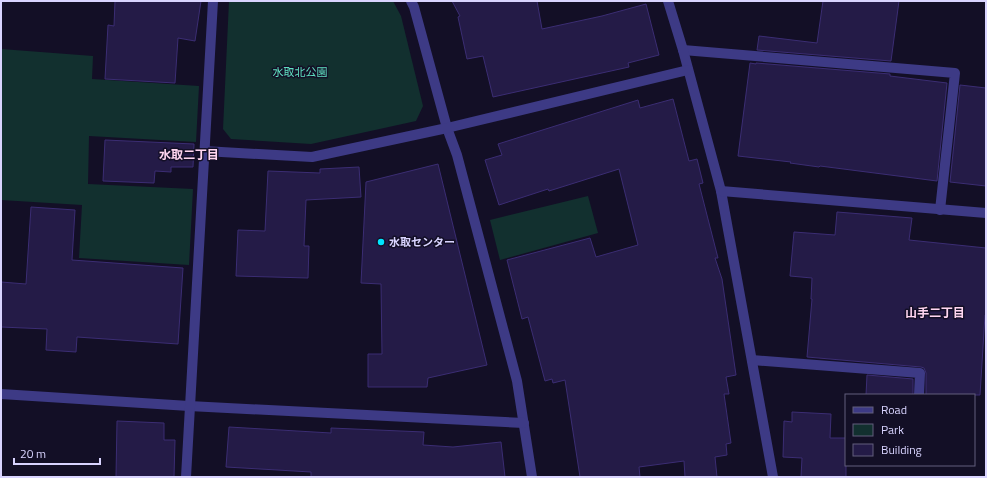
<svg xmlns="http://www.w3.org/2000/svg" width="987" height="478" viewBox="0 0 987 478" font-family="'Titillium Web','Noto Sans JP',sans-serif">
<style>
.green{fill:#12302f}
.building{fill:#241b47;stroke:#3b2d73}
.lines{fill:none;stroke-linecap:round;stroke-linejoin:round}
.service{stroke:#3d3a85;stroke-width:10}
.minor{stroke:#3d3a85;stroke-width:10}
.poi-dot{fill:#00e5ff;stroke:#130f26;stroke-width:1.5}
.labels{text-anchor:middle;stroke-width:3;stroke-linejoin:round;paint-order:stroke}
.park-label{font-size:11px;fill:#5fe0c0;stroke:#130f26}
.poi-label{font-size:11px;font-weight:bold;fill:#d9d4ff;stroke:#130f26;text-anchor:start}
.neighbourhood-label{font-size:12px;font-weight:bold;fill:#ffd6f0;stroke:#130f26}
</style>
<rect width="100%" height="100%" fill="#130f26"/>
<g class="green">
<path d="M 229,1 L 393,1 L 401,16 L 423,106 L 416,121 L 311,144 L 231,139 L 223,129 Z"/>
<path d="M 1,49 L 93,56 L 92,79 L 199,86 L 196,142 L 89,136 L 88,184 L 193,189 L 189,265 L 79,258 L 82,205 L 1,200 Z"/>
<path d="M 588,196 L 598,233 L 500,260 L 490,220 Z"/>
</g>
<g class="building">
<path d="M 115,1 L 201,1 L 195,41 L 178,38 L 175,83 L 105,79 L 108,25 L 114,26 Z"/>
<path d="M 452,1 L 537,1 L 542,29 L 602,16 L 646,4 L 659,55 L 628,63 L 629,67 L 493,97 L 483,56 L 467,59 L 458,17 L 460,16 Z"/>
<path d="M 823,1 L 899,1 L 891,61 L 757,50 L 759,36 L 817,43 Z"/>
<path d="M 750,63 L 756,64 L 756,63 L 890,74 L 890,76 L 947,83 L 937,181 L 820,166 L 819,167 L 790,163 L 791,162 L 738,156 Z"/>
<path d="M 960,85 L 986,88 L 986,186 L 950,182 Z"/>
<path d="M 673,99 L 689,161 L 697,159 L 703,183 L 699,184 L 718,258 L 715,258 L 722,279 L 736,375 L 726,377 L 729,394 L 724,394 L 731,443 L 726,444 L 727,455 L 715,457 L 717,477 L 685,477 L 684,461 L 639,467 L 640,477 L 580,477 L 565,380 L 553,383 L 552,379 L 545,381 L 528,317 L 522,319 L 507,260 L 590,238 L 596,257 L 638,245 L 619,169 L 549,191 L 548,189 L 499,205 L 485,160 L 502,155 L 498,144 L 638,100 L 640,108 Z"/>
<path d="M 105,140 L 194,144 L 193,167 L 171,167 L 171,172 L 155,171 L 154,183 L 103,181 Z"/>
<path d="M 438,164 L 487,365 L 428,378 L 427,387 L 368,387 L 368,354 L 382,354 L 381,284 L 361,283 L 366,182 Z"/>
<path d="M 359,167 L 361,197 L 306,200 L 304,246 L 309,246 L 308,278 L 236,276 L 238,230 L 265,231 L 268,171 L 320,173 L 320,169 Z"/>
<path d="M 31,207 L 75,210 L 72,260 L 183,268 L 178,344 L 77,337 L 76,352 L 46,350 L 47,329 L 1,327 L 1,282 L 26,284 Z"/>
<path d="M 837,212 L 912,218 L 909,240 L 986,248 L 986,315 L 985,315 L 980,395 L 926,395 L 926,373 L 924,368 L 921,367 L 807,357 L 812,299 L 811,299 L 812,278 L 790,276 L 794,232 L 835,235 Z"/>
<path d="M 867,375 L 913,379 L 913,395 L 866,395 Z"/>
<path d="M 792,412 L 831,414 L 830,438 L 846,438 L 846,477 L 801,477 L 802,458 L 783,457 L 784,421 L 792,422 Z"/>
<path d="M 117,421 L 164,423 L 164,440 L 175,440 L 174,477 L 116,477 Z"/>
<path d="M 229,427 L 331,433 L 331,428 L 424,432 L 423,445 L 453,447 L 501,442 L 505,477 L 311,477 L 311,472 L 226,467 Z"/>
</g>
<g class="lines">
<g class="service">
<path d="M 683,50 L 955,73 L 940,210"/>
<path d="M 752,360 L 920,373 L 919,395"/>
</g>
<g class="minor">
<path d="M 411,1 L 414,7 L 447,128 L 457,155 L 517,381 L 532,477"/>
<path d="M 668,1 L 683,50 L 721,191 L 773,477"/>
<path d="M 204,151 L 312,157 L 447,128 L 688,70"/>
<path d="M 721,191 L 986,213"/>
<path d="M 1,394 L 189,406 L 524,423"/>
<path d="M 186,477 L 213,1"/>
</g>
</g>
<circle class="poi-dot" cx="381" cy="242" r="4"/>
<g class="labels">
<g class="park-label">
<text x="300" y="76">水取北公園</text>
</g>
<g class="poi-label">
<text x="389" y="246">水取センター</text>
</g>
<g class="neighbourhood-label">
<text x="189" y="159">水取二丁目</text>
<text x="935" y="317">山手二丁目</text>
</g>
</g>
<rect width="987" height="478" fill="none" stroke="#d9d4ff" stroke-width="4"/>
<rect x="845" y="394" width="130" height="72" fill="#130f26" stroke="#625e7d"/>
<rect x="853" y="407" width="20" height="6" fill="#3d3a85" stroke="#625e7d"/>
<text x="881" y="414" font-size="12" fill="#d9d4ff">Road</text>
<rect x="853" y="424" width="20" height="12" fill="#12302f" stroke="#625e7d"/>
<text x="881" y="434" font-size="12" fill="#d9d4ff">Park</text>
<rect x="853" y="444" width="20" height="12" fill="#241b47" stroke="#625e7d"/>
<text x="881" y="454" font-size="12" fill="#d9d4ff">Building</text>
<path d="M14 458v6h86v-6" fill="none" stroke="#d9d4ff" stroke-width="2"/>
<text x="20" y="458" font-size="12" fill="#d9d4ff" stroke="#130f26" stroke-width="3" paint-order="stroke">20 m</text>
</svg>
